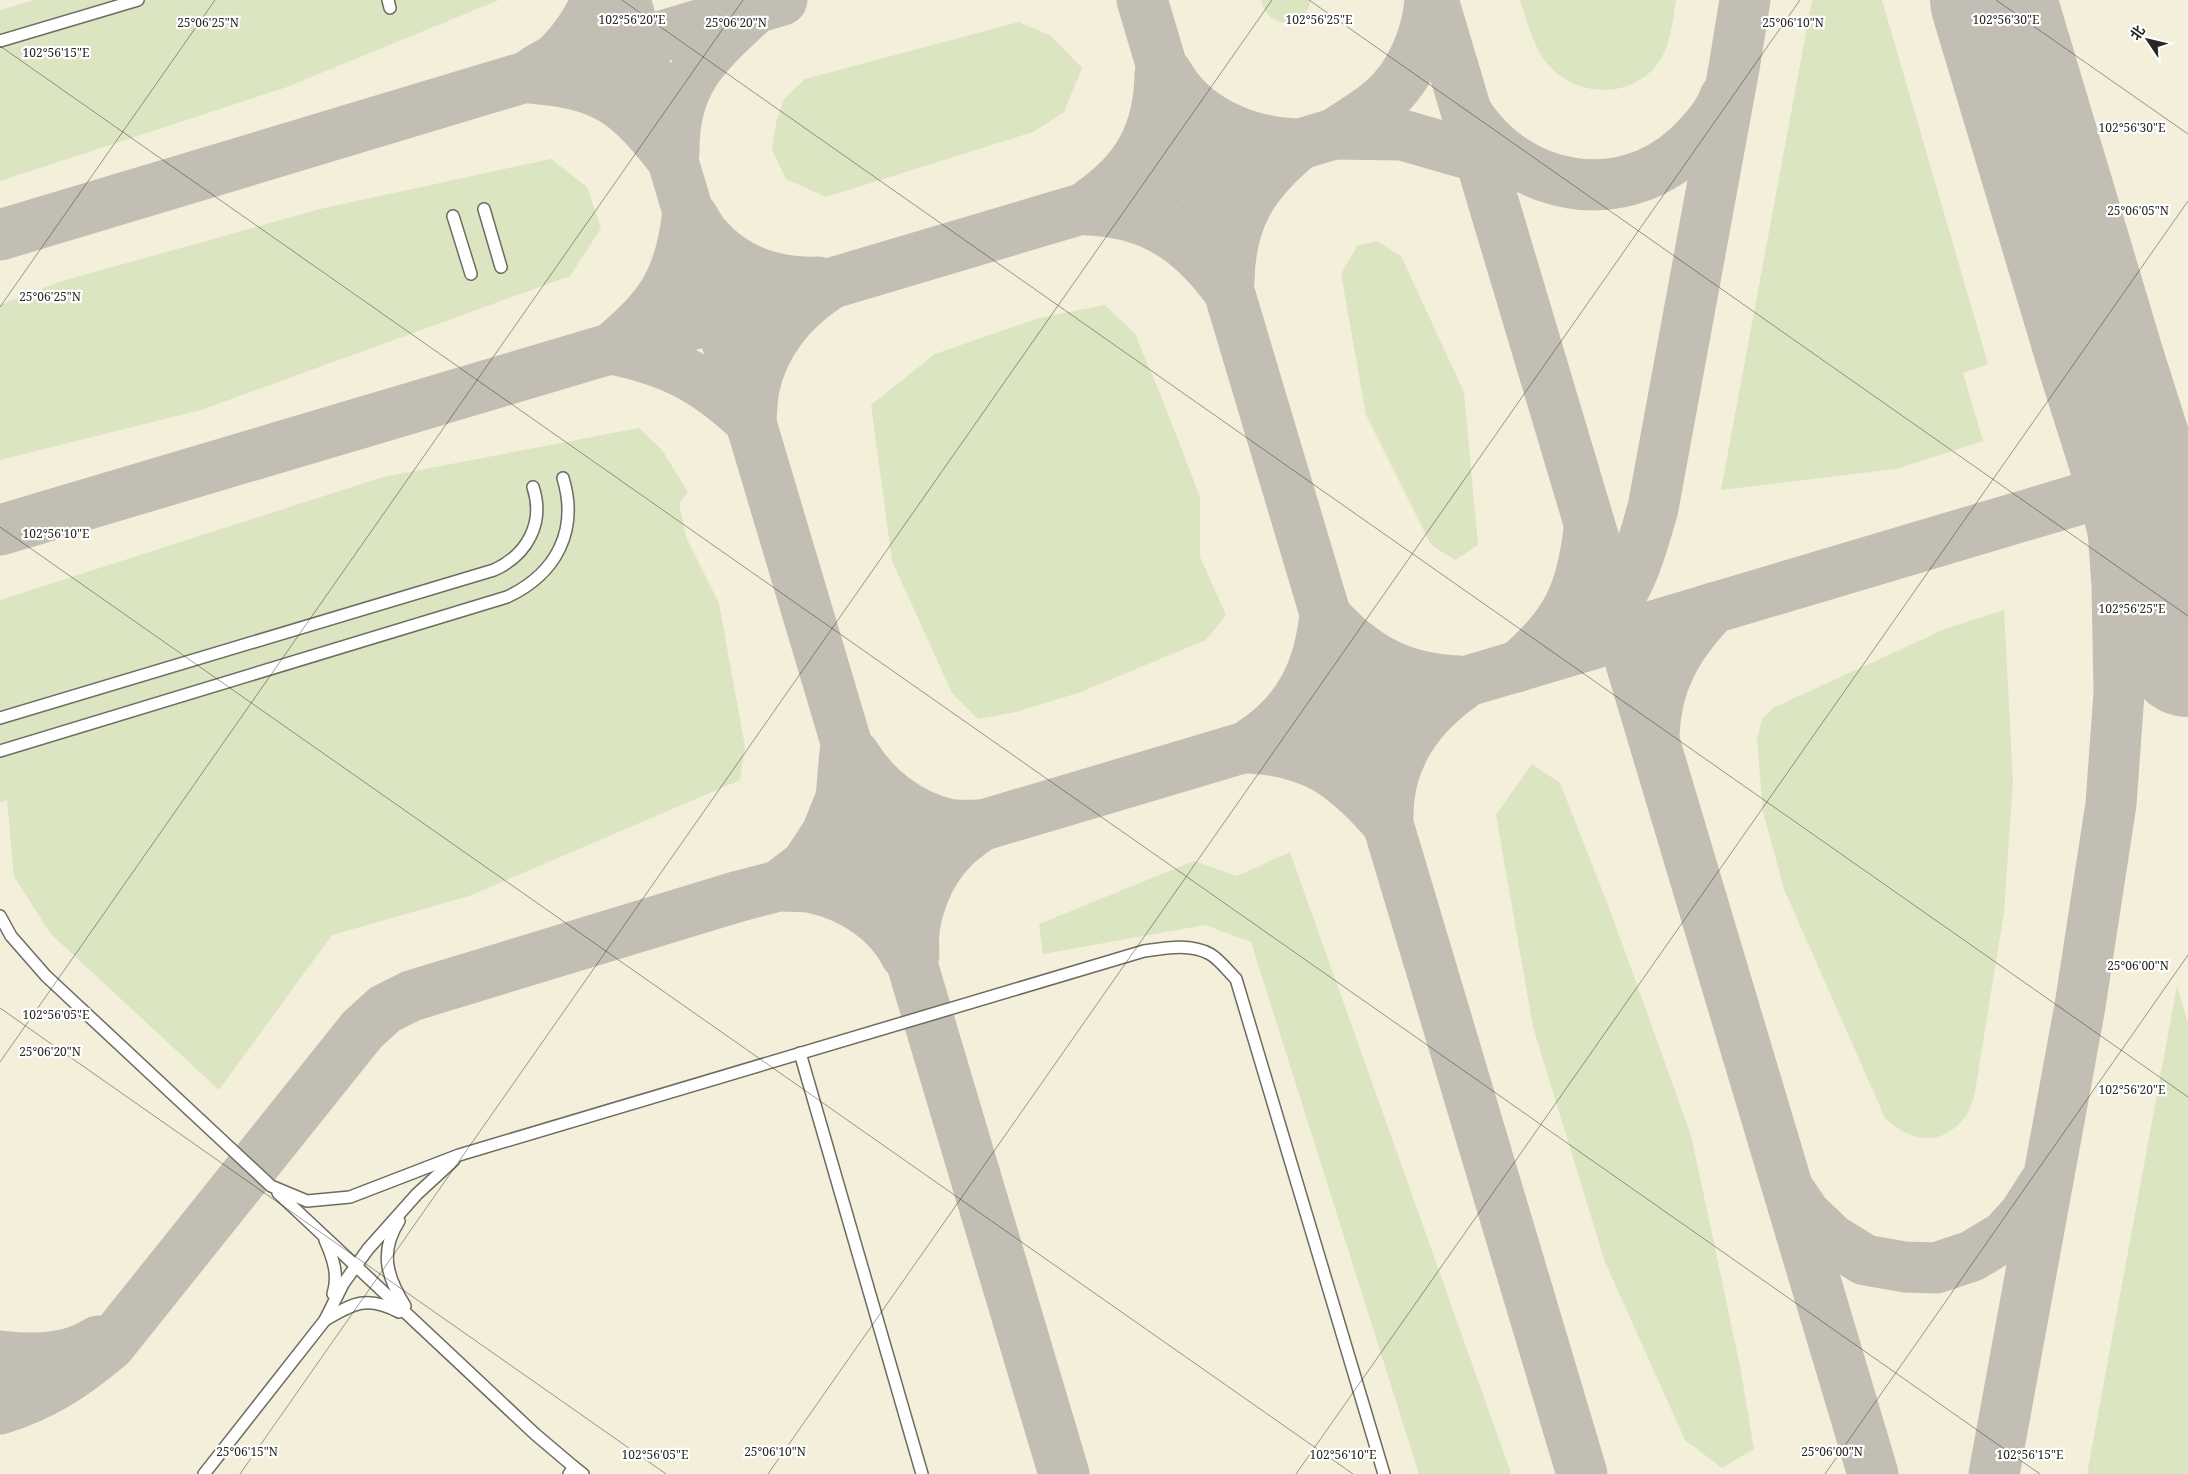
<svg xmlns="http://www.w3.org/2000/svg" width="2188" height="1474" viewBox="0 0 2188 1474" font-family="'Noto Serif','Noto Sans SC',serif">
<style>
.built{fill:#f4efdb}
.green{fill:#dbe5c1}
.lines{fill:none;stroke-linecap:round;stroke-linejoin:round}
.taxiway{stroke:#c2beb4;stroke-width:51}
.runway{stroke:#c2beb4;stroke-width:126}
.lane-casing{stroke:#6e6b60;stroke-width:14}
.lane{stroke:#fff;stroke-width:11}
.ticks{fill:none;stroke:#282723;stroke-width:1;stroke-opacity:0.45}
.ticks-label{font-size:12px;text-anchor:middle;fill:#282723;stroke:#fff;stroke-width:4.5;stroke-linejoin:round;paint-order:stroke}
</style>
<rect width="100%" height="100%" fill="#fbf7eb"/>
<rect class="built" x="0" y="0" width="2188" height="1474"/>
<g class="green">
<path d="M 35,0 L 499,0 L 287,87 L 0,181 L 0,10 Z"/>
<path d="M 1261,0 L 1311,0 C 1304,30 1268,31 1261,0 Z"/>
<path d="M 1520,0 L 1676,0 C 1673,19 1671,42 1661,59 C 1635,99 1580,99 1549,66 C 1534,49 1527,21 1520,0 Z"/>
<path d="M 1812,0 L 1882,0 L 1988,364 L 1963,373 L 1983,441 L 1896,469 L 1721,490 Z"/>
<path d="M 1019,22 L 1051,36 L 1082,68 L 1064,112 L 1033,132 L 826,197 L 786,179 L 772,150 L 776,123 L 784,99 L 805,79 Z"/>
<path d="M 551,159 L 587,187 L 601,228 L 570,276 L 201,410 L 0,460 L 0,305 L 59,282 L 320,209 Z"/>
<path d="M 1377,241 L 1401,256 L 1464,392 L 1478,545 L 1455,560 L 1431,545 L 1366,415 L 1341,274 L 1357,246 Z"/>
<path d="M 1105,305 L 1135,334 L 1163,401 L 1200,497 L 1200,557 L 1226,615 L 1206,640 L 1078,693 L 1016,712 L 978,719 L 952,693 L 892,561 L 871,405 L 935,354 L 1039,318 Z"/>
<path d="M 639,428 L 662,450 L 688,492 L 679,503 L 686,537 L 719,603 L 745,747 L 740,780 L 469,896 L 332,935 L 219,1090 L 51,934 L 14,877 L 7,800 L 0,802 L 0,600 L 383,477 Z"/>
<path d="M 2004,610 L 2013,782 L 2004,912 L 1975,1092 C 1973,1100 1970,1111 1965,1117 C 1941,1148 1911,1142 1885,1118 L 1784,889 L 1763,812 L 1757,739 L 1762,719 L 1773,708 L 1945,629 Z"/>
<path d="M 1532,764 L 1560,783 L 1610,910 L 1691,1135 L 1741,1371 L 1754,1449 L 1722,1468 L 1685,1440 L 1605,1262 L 1533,1027 L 1496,815 Z"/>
<path d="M 1290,852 L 1511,1473 L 1511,1474 L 1419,1474 L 1251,942 L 1205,925 L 1043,954 L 1039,924 L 1194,861 L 1237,876 Z"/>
<path d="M 2177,986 L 2188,1023 L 2188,1474 L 2087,1474 Z"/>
</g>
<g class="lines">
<g class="taxiway">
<path d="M 625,0 L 1064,1474"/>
<path d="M 1142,0 L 1582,1474"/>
<path d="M 1433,0 L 1873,1474"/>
<path d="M 535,71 C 543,66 552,62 559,56 C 574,41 589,20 596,0"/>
<path d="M 1167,73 C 1192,119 1245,142 1295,144"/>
<path d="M 531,78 C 601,84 625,99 668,154"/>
<path d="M 1469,116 C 1518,190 1619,210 1687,148 C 1702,134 1718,117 1725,97"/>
<path d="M 1334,134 L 1402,135 L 1507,165"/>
<path d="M 674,152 C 673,83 704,56 750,13"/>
<path d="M 1091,203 C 1139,170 1159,131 1160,74"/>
<path d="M 1087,210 C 1148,212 1188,237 1224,285"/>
<path d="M 692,216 C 697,223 701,232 707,238 C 735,270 776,284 818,282"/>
<path d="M 0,235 L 782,0"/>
<path d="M 1229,281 C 1230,218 1253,183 1300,144"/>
<path d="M 613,347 C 664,306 681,275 688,211"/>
<path d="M 611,349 C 671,361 706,379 751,422"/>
<path d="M 751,419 C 752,409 752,398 754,388 C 763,345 791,310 826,287"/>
<path d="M 0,530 L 1334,134 C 1350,123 1367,114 1382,101 C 1410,77 1427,37 1430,0"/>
<path d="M 1325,615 C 1363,658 1402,679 1459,681"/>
<path d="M 1603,619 C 1631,589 1642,547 1653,508 L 1734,68 L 1745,0"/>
<path d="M 1517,667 C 1566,626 1582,593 1589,529"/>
<path d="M 1654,735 C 1656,682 1677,646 1713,608"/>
<path d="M 1253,742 C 1300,711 1319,670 1325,615"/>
<path d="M 1249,748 C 1313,751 1345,775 1386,822"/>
<path d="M 854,754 C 874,788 908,814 947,824 C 957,826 968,825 978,825"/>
<path d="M 1388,818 C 1387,761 1416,718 1461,686"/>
<path d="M 781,884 L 806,865 L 827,833 L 841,798 L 845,752"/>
<path d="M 783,886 C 793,887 805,886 814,888 C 852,896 889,921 906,955"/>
<path d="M 914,955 C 910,917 927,873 955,846 C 962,839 971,833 979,827"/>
<path d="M 1793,1196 L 1805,1214 L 1831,1239 L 1865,1260 L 1905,1267 L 1936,1268 L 1972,1256 L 2005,1236 L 2024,1215 L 2044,1184"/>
<path d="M 0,1356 C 34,1360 68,1360 98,1341"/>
<path d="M 0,1409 C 44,1395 75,1375 110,1345 L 362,1030 L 385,1009 L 411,996 L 736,897 L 778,886 L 2188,467"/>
<path d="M 1994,1474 L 2080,1006 L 2111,804 L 2119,693 L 2117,586 L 2101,361"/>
</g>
<path class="runway" d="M 1993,0 L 2101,361 L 2139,481 L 2154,541 L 2188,654"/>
<g class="lane-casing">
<g id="lane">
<path d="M 388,0 L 390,8"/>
<path d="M 0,41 L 138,0"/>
<path d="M 484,209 L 501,267"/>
<path d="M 453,216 L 471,274"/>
<path d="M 0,718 L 494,570 C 527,555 545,523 533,487"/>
<path d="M 0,751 L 507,597 C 556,574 579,531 563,478"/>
<path d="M 0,916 L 11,936 L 46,976 L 271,1186 L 307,1201 L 350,1197 L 459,1155 L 1144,951 C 1165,948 1190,943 1210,954 C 1219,959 1228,971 1236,979 L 1384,1474"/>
<path d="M 800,1053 L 922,1474"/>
<path d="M 278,1193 L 535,1434 L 574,1467"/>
<path d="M 399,1221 C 379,1252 387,1277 405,1306"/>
<path d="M 325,1240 C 333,1258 339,1275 333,1294"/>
<path d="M 325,1320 C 353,1303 368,1295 399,1312"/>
<path d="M 204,1474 L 325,1320 L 343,1284 L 368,1249 L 417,1194 L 454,1160"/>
<path d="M 569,1474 L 574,1467 L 583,1474"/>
</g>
</g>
<use href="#lane" class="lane"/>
</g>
<path class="ticks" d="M 622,0 L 2188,1097M 1309,0 L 2188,616M 1996,0 L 2188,134M 0,46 L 2040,1474M 0,307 L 215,0M 0,527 L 1353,1474M 0,1008 L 666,1474M 0,1062 L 743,0M 240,1474 L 1272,0M 768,1474 L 1800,0M 1296,1474 L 2188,201M 1825,1474 L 2188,955"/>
<g class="ticks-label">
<text x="632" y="24">102°56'20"E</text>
<text x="1319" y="24">102°56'25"E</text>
<text x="2006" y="24">102°56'30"E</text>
<text x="208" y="27">25°06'25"N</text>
<text x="736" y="27">25°06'20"N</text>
<text x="1793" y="27">25°06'10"N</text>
<text x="56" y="57">102°56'15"E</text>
<text x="2132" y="132">102°56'30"E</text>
<text x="2138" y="215">25°06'05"N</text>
<text x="50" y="301">25°06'25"N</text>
<text x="56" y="538">102°56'10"E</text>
<text x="2132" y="613">102°56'25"E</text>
<text x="2138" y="970">25°06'00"N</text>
<text x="56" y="1019">102°56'05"E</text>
<text x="50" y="1056">25°06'20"N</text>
<text x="2132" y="1094">102°56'20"E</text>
<text x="247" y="1456">25°06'15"N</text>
<text x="775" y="1456">25°06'10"N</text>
<text x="1832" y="1456">25°06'00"N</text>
<text x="655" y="1459">102°56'05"E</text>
<text x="1343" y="1459">102°56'10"E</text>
<text x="2030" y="1459">102°56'15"E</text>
</g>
<g transform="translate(2148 40) rotate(305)" stroke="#ffffff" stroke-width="4" paint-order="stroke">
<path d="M0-4L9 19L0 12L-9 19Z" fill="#282723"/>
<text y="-8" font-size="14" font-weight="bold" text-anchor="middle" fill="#282723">北</text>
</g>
</svg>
